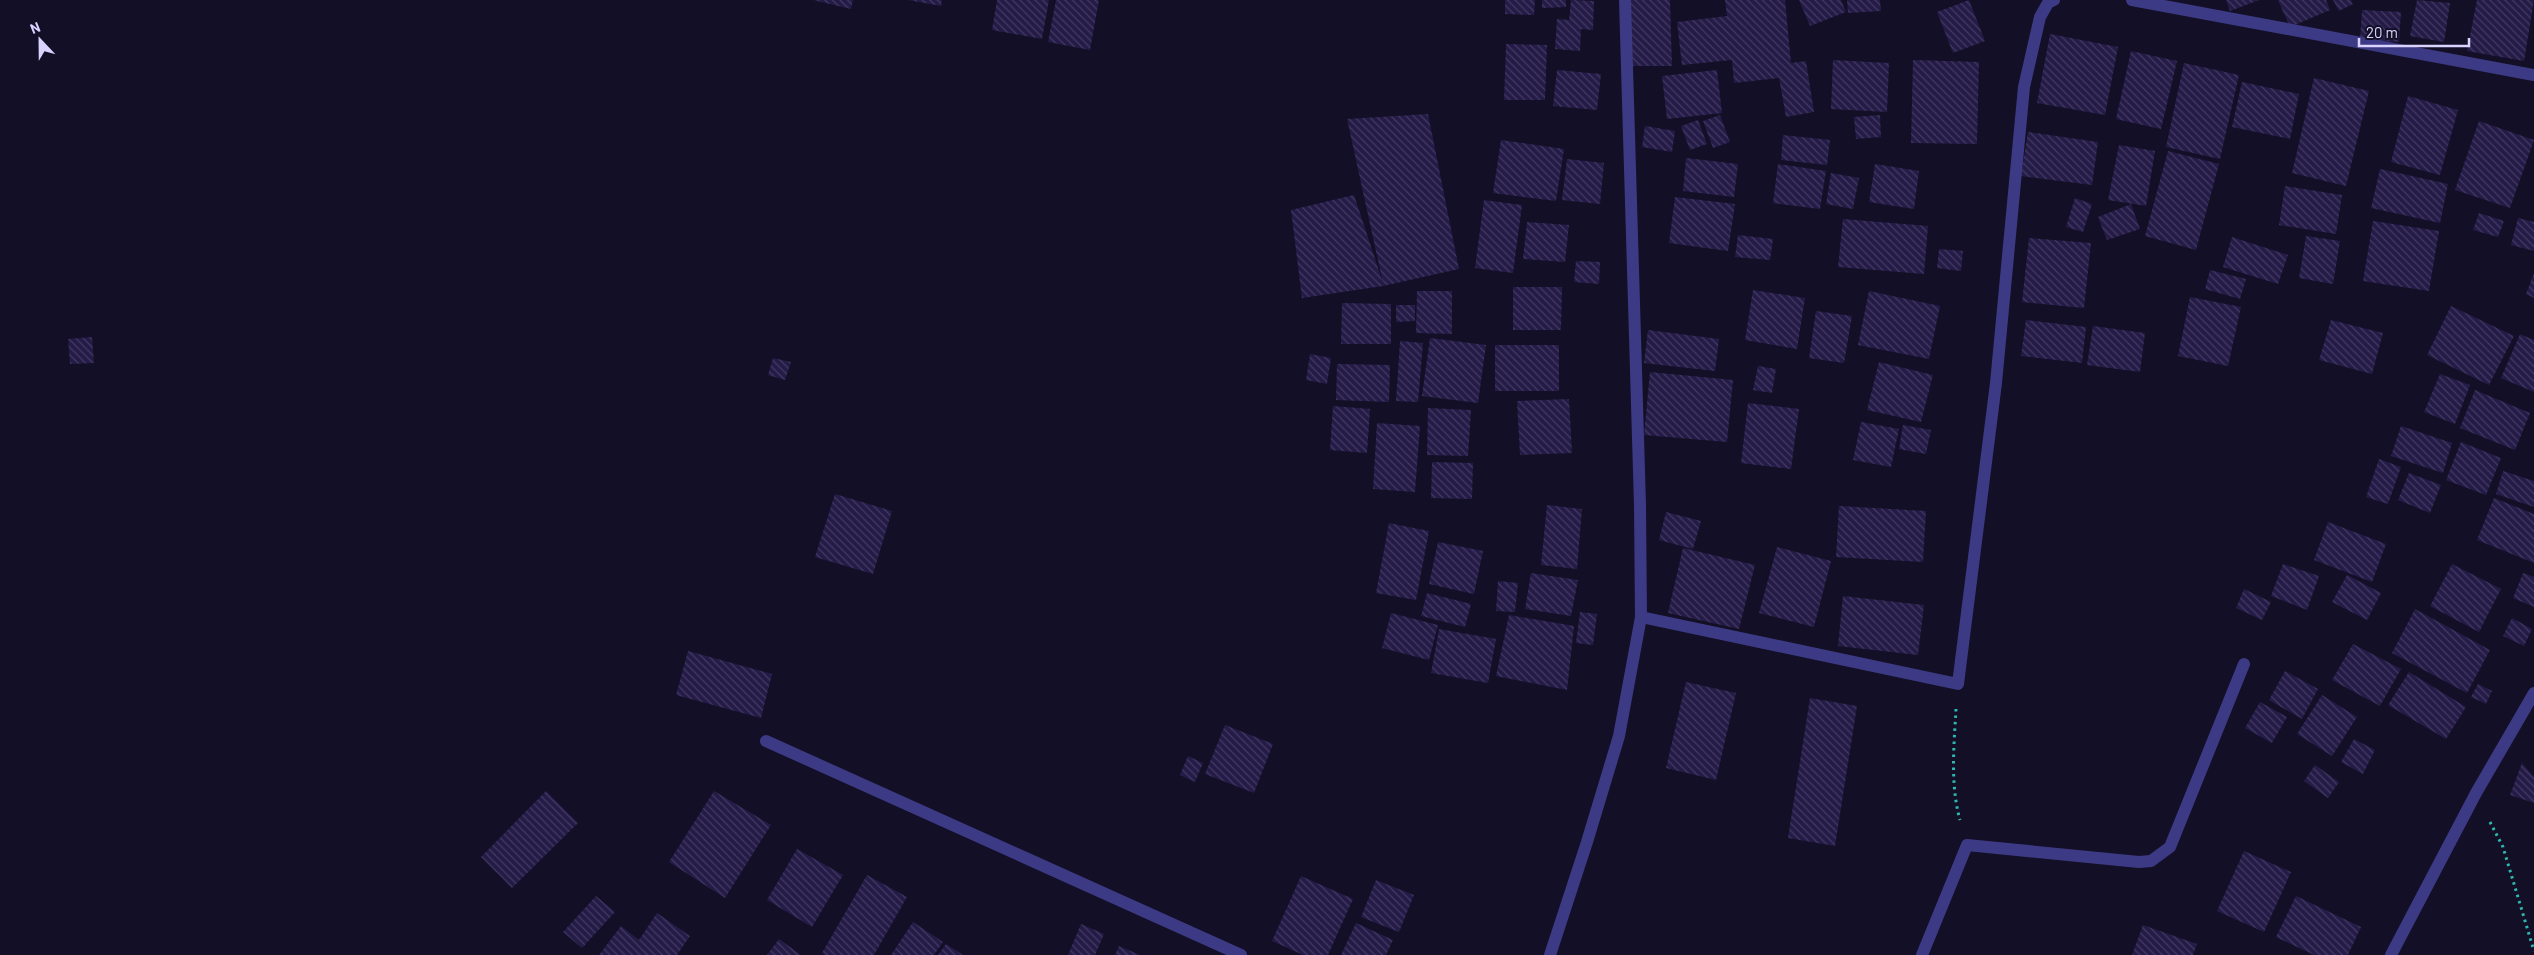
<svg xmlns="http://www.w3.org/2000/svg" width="2534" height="955" viewBox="0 0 2534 955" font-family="Barlow,sans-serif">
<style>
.building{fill:url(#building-back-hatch)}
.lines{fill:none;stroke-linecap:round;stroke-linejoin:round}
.path{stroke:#2fb8b0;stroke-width:3;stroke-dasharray:2.5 4;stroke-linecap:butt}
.minor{stroke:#3d3a85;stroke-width:12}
</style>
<defs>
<pattern id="building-back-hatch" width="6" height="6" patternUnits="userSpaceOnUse" patternTransform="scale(1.25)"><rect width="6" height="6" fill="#241b47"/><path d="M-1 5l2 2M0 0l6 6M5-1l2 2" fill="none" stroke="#433b63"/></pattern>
</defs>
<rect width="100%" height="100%" fill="#130f26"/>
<g class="building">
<path d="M 813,0 L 853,0 L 851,9 Z"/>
<path d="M 908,0 L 942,0 L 941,6 Z"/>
<path d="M 997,0 L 1049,0 L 1042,39 L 992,30 Z"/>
<path d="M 1056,0 L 1099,0 L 1090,50 L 1048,42 Z"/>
<path d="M 1505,0 L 1535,0 L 1534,15 L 1505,14 Z"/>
<path d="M 1542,0 L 1566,0 L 1566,7 L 1542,8 Z"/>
<path d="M 1571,0 L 1594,1 L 1593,30 L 1581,29 L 1580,51 L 1555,49 L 1557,19 L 1569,20 Z"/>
<path d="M 1627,0 L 1670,0 L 1672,66 L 1628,66 Z"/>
<path d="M 1725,0 L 1785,0 L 1791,63 L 1806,61 L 1814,112 L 1786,117 L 1779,78 L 1734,83 L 1732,60 L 1682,65 L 1677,22 L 1727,16 Z"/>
<path d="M 1799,0 L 1841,0 L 1846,12 L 1810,26 Z"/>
<path d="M 1847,0 L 1880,0 L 1881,11 L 1848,13 Z"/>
<path d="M 1969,0 L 1985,41 L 1953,53 L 1937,12 Z"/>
<path d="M 2226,0 L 2259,0 L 2230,11 Z"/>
<path d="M 2278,0 L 2326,0 L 2330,10 L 2290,27 Z"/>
<path d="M 2333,0 L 2351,0 L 2353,4 L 2339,11 Z"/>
<path d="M 2417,0 L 2450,3 L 2444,42 L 2410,36 Z"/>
<path d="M 2477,0 L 2534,0 L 2524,61 L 2467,51 Z"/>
<path d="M 2362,10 L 2401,12 L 2399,42 L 2360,40 Z"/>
<path d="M 2050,34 L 2118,47 L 2105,115 L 2037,103 Z"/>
<path d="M 1506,44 L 1547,45 L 1545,100 L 1504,100 Z"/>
<path d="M 2131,51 L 2177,61 L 2161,129 L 2116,119 Z"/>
<path d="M 1833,60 L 1889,63 L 1887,112 L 1831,109 Z"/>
<path d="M 1913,60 L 1979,62 L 1977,144 L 1911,143 Z"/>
<path d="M 2184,63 L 2239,75 L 2220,159 L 2166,147 Z"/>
<path d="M 1557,70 L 1601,74 L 1597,110 L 1553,106 Z"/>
<path d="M 1717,70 L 1722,113 L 1667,119 L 1662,76 Z"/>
<path d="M 2314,78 L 2369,91 L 2346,186 L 2292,173 Z"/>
<path d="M 2242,82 L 2299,94 L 2290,139 L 2232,127 Z"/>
<path d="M 2408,96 L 2458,110 L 2440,175 L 2391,162 Z"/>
<path d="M 1428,114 L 1459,269 L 1383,286 L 1302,298 L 1291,210 L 1354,195 L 1383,283 L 1347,119 Z"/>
<path d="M 1720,115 L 1730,142 L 1713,148 L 1703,121 Z"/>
<path d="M 1880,115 L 1881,137 L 1856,139 L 1854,117 Z"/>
<path d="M 1698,120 L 1707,144 L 1690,150 L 1681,126 Z"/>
<path d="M 2479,121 L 2534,140 L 2510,208 L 2455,190 Z"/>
<path d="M 1645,126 L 1675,131 L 1672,152 L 1642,147 Z"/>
<path d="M 2028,132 L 2098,142 L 2092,185 L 2021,176 Z"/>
<path d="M 1783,135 L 1830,140 L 1827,165 L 1781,160 Z"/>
<path d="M 1501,140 L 1564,149 L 1556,201 L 1493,193 Z"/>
<path d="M 2119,145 L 2155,151 L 2146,206 L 2108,200 Z"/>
<path d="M 2168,151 L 2219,164 L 2196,250 L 2145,236 Z"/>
<path d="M 1686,158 L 1738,164 L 1734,197 L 1683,191 Z"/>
<path d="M 1567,159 L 1604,163 L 1600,204 L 1562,200 Z"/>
<path d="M 1778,164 L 1826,171 L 1820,209 L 1773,203 Z"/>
<path d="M 1875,164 L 1919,171 L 1914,209 L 1869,202 Z"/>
<path d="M 2380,169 L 2448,184 L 2440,223 L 2371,208 Z"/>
<path d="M 1831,173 L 1859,178 L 1853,209 L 1826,204 Z"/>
<path d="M 2285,186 L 2342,195 L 2336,234 L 2279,225 Z"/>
<path d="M 1675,197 L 1735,204 L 1728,251 L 1669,243 Z"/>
<path d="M 2075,198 L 2092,204 L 2083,232 L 2066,227 Z"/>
<path d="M 1484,200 L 1522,205 L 1513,273 L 1475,268 Z"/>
<path d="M 2131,204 L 2140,229 L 2107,240 L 2098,217 Z"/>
<path d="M 2479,213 L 2504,221 L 2498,237 L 2473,230 Z"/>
<path d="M 2518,218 L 2534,222 L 2534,251 L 2511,245 Z"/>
<path d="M 1843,219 L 1928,226 L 1924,274 L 1838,267 Z"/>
<path d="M 2373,221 L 2439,231 L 2429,291 L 2363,281 Z"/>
<path d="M 1527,222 L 1569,225 L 1565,262 L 1523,259 Z"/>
<path d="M 1738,235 L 1773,239 L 1770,260 L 1735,257 Z"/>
<path d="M 2306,236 L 2340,241 L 2333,284 L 2299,278 Z"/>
<path d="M 2232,237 L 2288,255 L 2278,284 L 2223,267 Z"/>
<path d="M 2029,238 L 2091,243 L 2084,308 L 2022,302 Z"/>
<path d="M 1939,249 L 1963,251 L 1961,271 L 1937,268 Z"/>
<path d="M 1576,261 L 1600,262 L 1599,284 L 1574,282 Z"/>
<path d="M 2210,270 L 2246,279 L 2240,299 L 2205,289 Z"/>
<path d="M 2534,273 L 2534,298 L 2526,294 Z"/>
<path d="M 1513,287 L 1562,287 L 1561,330 L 1513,330 Z"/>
<path d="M 1753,290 L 1805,298 L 1797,349 L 1745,340 Z"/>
<path d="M 1417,291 L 1452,291 L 1452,334 L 1416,333 Z"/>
<path d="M 1869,291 L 1940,306 L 1929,359 L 1858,345 Z"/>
<path d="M 2190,297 L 2241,307 L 2228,366 L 2178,356 Z"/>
<path d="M 1342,303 L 1391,304 L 1391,344 L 1341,344 Z"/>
<path d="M 1396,305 L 1415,305 L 1415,321 L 1396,322 Z"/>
<path d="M 2451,306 L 2514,336 L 2489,385 L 2427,355 Z"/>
<path d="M 1816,311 L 1852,316 L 1844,363 L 1809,358 Z"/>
<path d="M 2026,320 L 2086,327 L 2082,363 L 2021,356 Z"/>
<path d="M 2331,320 L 2383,333 L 2372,374 L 2319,360 Z"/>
<path d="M 2093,326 L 2145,333 L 2140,372 L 2087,365 Z"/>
<path d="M 1648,330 L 1719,339 L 1715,371 L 1644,363 Z"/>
<path d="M 2520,334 L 2534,340 L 2534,392 L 2501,378 Z"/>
<path d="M 92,337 L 94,363 L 70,364 L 68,339 Z"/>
<path d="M 1430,338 L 1486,345 L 1478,403 L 1422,396 Z"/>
<path d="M 1400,341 L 1423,343 L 1418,402 L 1396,401 Z"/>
<rect x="1495" y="345" width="64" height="46"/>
<path d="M 1310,354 L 1331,358 L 1327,384 L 1306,380 Z"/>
<path d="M 773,358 L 791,362 L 785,380 L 768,375 Z"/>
<path d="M 1879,362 L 1933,375 L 1921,422 L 1867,410 Z"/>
<path d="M 1337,364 L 1390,365 L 1389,402 L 1336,400 Z"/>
<path d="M 1758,366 L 1776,369 L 1772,393 L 1753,390 Z"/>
<path d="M 1650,372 L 1733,380 L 1727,442 L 1644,435 Z"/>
<path d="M 2440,374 L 2470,385 L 2455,424 L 2424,412 Z"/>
<path d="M 2475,390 L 2530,413 L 2515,450 L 2460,428 Z"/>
<path d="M 1569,399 L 1572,453 L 1520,455 L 1517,401 Z"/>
<path d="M 1748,403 L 1799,409 L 1791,469 L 1741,463 Z"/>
<path d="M 1333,406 L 1370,409 L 1367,453 L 1330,450 Z"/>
<path d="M 1428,408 L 1471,410 L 1468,456 L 1427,455 Z"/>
<path d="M 1861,422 L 1899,429 L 1891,467 L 1853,460 Z"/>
<path d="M 1377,423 L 1420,426 L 1415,492 L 1373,489 Z"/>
<path d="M 1903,425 L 1931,430 L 1926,454 L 1899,449 Z"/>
<path d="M 2401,426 L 2452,443 L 2443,473 L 2391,456 Z"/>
<path d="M 2461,442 L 2501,458 L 2486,495 L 2446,480 Z"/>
<path d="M 2379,459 L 2401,467 L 2388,504 L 2366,497 Z"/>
<path d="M 1432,462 L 1473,463 L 1472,499 L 1431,498 Z"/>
<path d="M 2503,471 L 2534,481 L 2534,507 L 2496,494 Z"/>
<path d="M 2409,473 L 2441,485 L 2430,513 L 2398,500 Z"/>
<path d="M 835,494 L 892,511 L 873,574 L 815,557 Z"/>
<path d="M 2494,498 L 2534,514 L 2534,563 L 2477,540 Z"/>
<path d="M 1547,505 L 1582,509 L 1577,569 L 1541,565 Z"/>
<path d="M 1839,506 L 1926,511 L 1923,562 L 1836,557 Z"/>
<path d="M 1666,512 L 1701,521 L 1693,549 L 1659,540 Z"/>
<path d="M 2328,522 L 2386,544 L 2372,582 L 2314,560 Z"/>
<path d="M 1389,523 L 1429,531 L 1416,600 L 1376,593 Z"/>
<path d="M 1438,542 L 1483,551 L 1474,594 L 1429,584 Z"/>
<path d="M 1777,547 L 1831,561 L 1814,627 L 1759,613 Z"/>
<path d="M 1683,548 L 1755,565 L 1739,629 L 1668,613 Z"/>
<path d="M 2283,564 L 2319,576 L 2307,610 L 2271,596 Z"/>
<path d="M 2452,564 L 2501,589 L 2479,632 L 2430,606 Z"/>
<path d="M 1531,573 L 1578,580 L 1571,616 L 1525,609 Z"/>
<path d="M 2523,573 L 2534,577 L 2534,607 L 2513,598 Z"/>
<path d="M 2347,575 L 2381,593 L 2367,620 L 2332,602 Z"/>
<path d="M 1498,581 L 1518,583 L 1515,612 L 1496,611 Z"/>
<path d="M 2244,589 L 2271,602 L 2262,620 L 2236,608 Z"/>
<path d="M 1427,593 L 1471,604 L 1465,627 L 1421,616 Z"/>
<path d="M 1843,596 L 1924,605 L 1918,655 L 1838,646 Z"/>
<path d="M 2415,609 L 2490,650 L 2467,693 L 2392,653 Z"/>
<path d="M 1580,612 L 1597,614 L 1593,645 L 1576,643 Z"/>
<path d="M 1391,613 L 1438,625 L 1429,660 L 1382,648 Z"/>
<path d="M 1509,615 L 1574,626 L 1567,690 L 1496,676 Z"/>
<path d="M 2512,618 L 2532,629 L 2524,646 L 2503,636 Z"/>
<path d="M 1439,629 L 1496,639 L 1488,683 L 1431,673 Z"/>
<path d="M 2353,644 L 2401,669 L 2380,706 L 2332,680 Z"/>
<path d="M 688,651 L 772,674 L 761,718 L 676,695 Z"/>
<path d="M 2285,671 L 2318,689 L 2302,719 L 2269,700 Z"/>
<path d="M 2409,672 L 2466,707 L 2446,739 L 2388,705 Z"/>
<path d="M 1686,682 L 1736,693 L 1716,780 L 1666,768 Z"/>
<path d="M 2478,684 L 2492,691 L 2486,704 L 2471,697 Z"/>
<path d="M 2322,695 L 2357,717 L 2332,756 L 2297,734 Z"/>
<path d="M 1810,698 L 1857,706 L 1835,846 L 1788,838 Z"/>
<path d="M 2260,702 L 2287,717 L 2272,743 L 2245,728 Z"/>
<path d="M 1225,725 L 1273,744 L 1254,793 L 1205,774 Z"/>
<path d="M 2354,739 L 2375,750 L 2363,774 L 2341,762 Z"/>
<path d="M 1188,756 L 1203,763 L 1195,782 L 1180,775 Z"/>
<path d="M 2522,763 L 2534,777 L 2534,803 L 2510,795 Z"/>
<path d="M 2315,765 L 2339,782 L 2328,798 L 2304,781 Z"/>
<path d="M 546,791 L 578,823 L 512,888 L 481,857 Z"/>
<path d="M 714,791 L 771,825 L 725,898 L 669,862 Z"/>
<path d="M 797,849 L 843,875 L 812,927 L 767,900 Z"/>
<path d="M 2244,851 L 2291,872 L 2264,932 L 2217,911 Z"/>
<path d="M 867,875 L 907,897 L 874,955 L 825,955 L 822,953 Z"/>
<path d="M 1301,876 L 1353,899 L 1328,955 L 1303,955 L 1272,941 Z"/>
<path d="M 1376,880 L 1414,895 L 1399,932 L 1361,917 Z"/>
<path d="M 596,896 L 615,912 L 582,948 L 563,932 Z"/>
<path d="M 2296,896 L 2361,927 L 2348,955 L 2314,955 L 2276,937 Z"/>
<path d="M 657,913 L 690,936 L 677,955 L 599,955 L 621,926 L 639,940 Z"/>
<path d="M 913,922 L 943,942 L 934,955 L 891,955 Z"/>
<path d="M 1356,923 L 1393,940 L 1386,955 L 1341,955 Z"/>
<path d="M 1081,924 L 1104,934 L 1095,955 L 1068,955 Z"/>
<path d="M 2143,925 L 2197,944 L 2193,955 L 2132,955 Z"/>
<path d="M 779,939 L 801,955 L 767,955 Z"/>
<path d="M 946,944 L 963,955 L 938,955 Z"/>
<path d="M 1119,946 L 1140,955 L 1115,955 Z"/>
</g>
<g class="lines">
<g class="path">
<path d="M 1956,709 C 1954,746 1950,784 1960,820"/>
<path d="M 2490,822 L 2503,847 L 2534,951"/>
</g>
<g class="minor">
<path d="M 2132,0 L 2534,75"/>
<path d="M 1641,617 L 1958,684 L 1996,383 L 2024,87 L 2040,17 L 2048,3 L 2054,0"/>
<path d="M 766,741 L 1241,955"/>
<path d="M 1550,955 L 1587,842 L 1619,736 L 1641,617 L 1640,505 L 1625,0"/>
<path d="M 1922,955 L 1967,845 L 2139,862 L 2151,861 L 2170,847 L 2244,664"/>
<path d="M 2391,955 L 2476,793 L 2534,693"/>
</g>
</g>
<g transform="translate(40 40) rotate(338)" stroke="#130f26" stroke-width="4" paint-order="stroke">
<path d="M0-4L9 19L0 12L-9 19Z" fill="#d9d4ff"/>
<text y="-8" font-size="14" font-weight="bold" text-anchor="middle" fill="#d9d4ff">N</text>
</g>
<path d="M2359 38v8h110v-8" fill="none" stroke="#d9d4ff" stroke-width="2.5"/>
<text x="2366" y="38" font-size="15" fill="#d9d4ff" stroke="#130f26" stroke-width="4" paint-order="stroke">20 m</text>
</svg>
